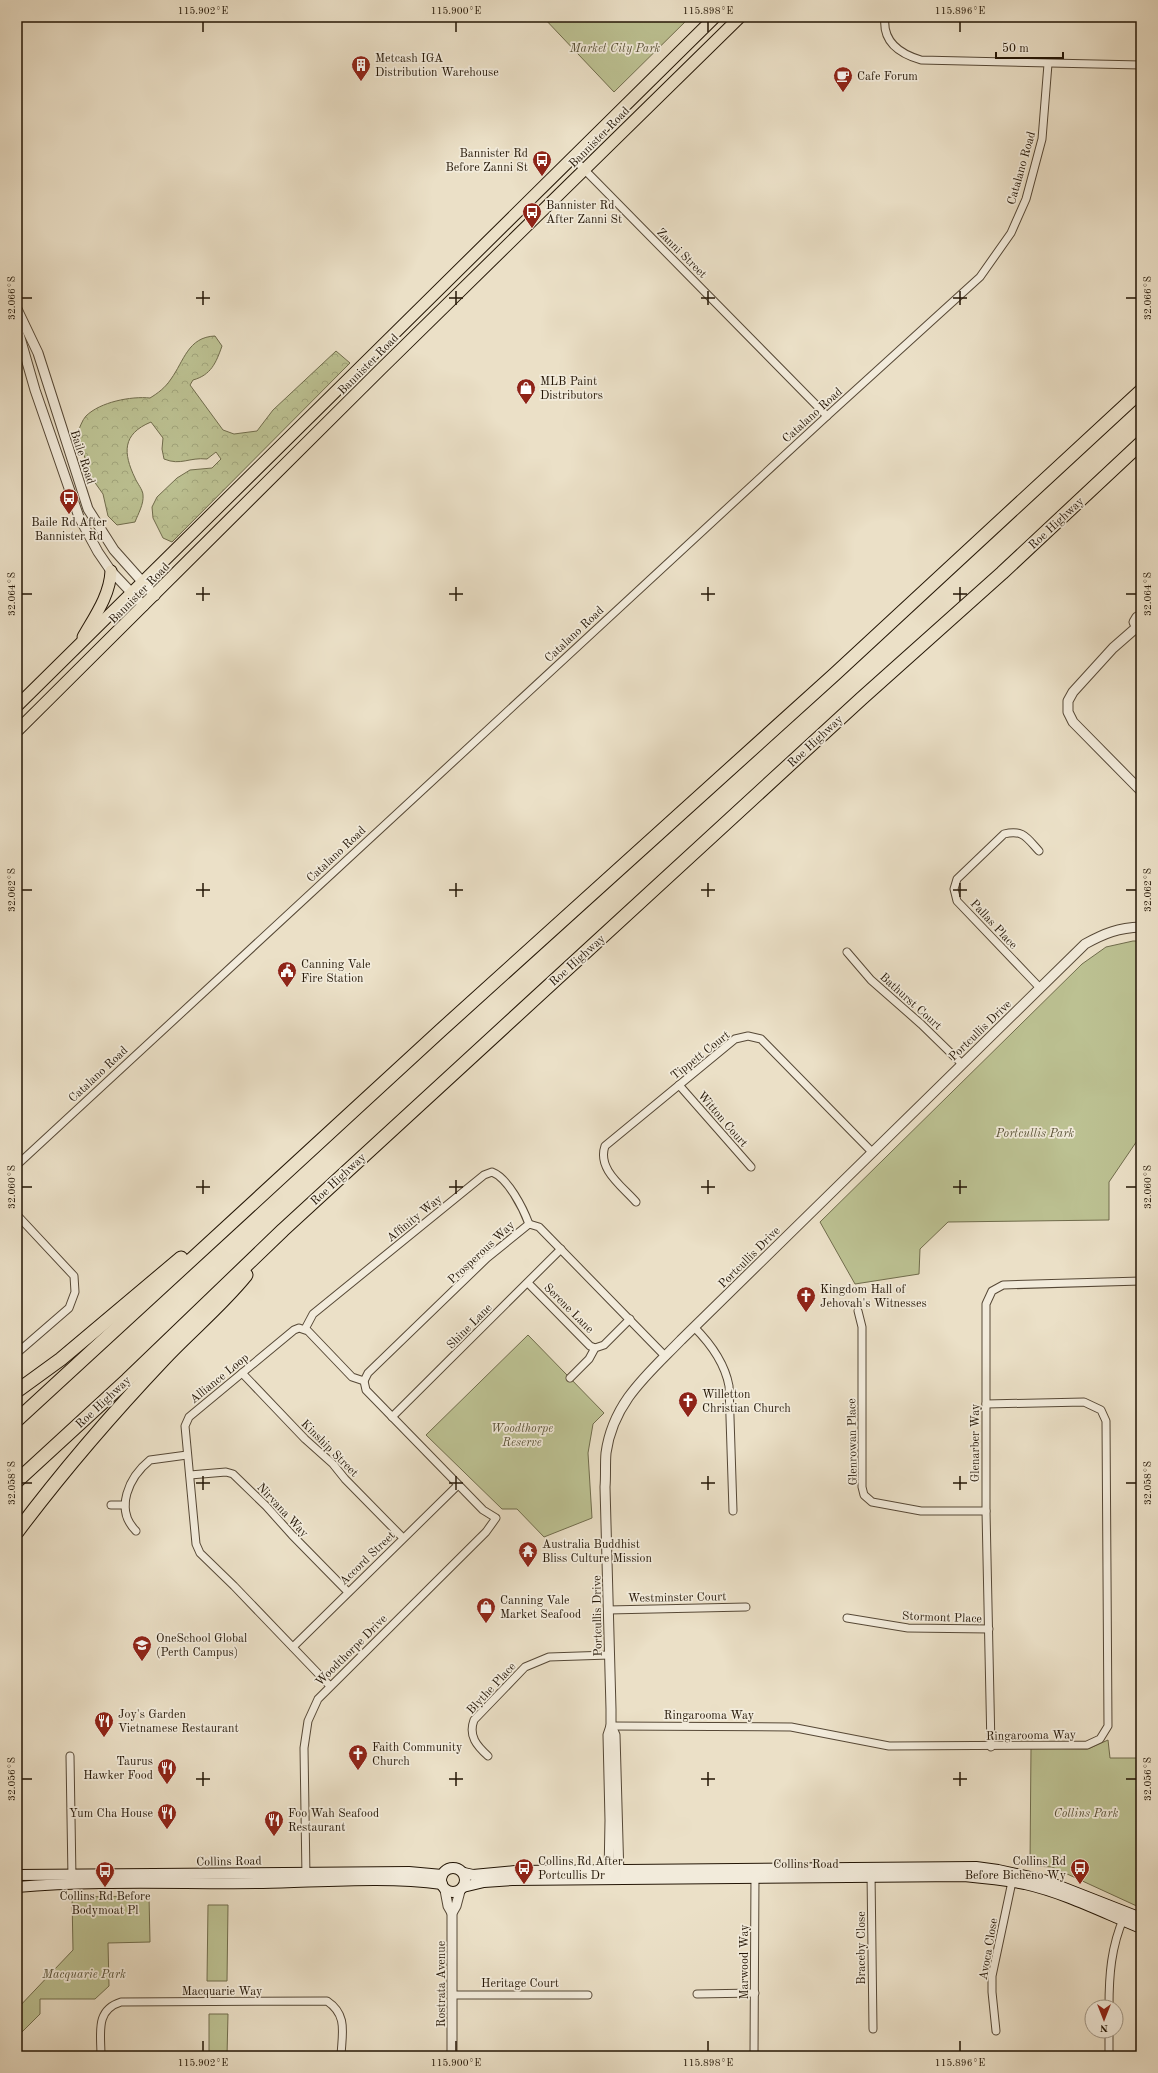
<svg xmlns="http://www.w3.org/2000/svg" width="1158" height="2073" viewBox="0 0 1158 2073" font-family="'Old Standard TT',serif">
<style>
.forest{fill:url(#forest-crowns);stroke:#706c4c}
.park{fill:#bcc192;stroke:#706c4c}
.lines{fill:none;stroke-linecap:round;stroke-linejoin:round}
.minor-casing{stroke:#564836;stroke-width:9}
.tertiary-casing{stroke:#564836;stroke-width:11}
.secondary-casing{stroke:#241606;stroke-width:12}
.primary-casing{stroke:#241606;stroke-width:13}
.motorway-casing{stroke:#241606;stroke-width:15}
.minor{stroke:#f2ebdb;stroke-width:7}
.tertiary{stroke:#f2ebdb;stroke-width:9}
.secondary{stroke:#f2ebdb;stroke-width:10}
.primary{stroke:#ebe0c7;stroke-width:11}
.motorway{stroke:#ebe0c7;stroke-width:13}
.ticks{fill:none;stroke:#241606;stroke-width:1.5}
.labels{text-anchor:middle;stroke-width:3.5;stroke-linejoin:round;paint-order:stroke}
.park-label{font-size:12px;font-style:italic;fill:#595237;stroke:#f2ebdb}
.poi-label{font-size:12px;fill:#241606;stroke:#f2ebdb;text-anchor:start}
.street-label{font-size:12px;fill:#241606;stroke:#f2ebdb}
.neatline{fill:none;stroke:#241606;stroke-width:1.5}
.ticks-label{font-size:10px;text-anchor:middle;fill:#241606}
</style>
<defs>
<pattern id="forest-crowns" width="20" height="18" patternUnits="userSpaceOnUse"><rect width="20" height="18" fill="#bcc192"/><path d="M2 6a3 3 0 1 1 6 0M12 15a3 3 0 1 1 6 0" fill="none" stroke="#a1a57c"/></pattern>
</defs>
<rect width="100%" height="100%" fill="#ebe0c7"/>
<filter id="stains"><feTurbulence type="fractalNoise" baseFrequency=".005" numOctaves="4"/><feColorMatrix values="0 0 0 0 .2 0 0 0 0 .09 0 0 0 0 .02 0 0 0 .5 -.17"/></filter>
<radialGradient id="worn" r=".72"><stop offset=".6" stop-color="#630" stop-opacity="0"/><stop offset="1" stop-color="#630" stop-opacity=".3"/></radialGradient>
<path class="forest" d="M 215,336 L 222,346 C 216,363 211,375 193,380 L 190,385 L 223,430 L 234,434 L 257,431 L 273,410 L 336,351 L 350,363 L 172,542 L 163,538 L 153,518 L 152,507 L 157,497 L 177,478 L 190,470 L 212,468 L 221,459 L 216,452 L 207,459 C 189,457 181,466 164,459 L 162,449 L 163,438 L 151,422 C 122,434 123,453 135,478 C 137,483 143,490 143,495 C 144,504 138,514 135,522 L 117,525 L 108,516 L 103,494 L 91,477 L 77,433 C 80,428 82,420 86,416 C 100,402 131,396 150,398 C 158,393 165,388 171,379 C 184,361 188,337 215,336 Z"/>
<g class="park">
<path d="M 543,17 L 690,17 L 614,92 Z"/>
<path d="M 1133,941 L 1141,941 L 1141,1135 L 1109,1182 L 1109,1220 L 948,1222 L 920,1249 L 919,1274 L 855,1284 L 820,1222 L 1082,964 L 1106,947 Z"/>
<path d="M 528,1335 L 604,1413 L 593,1424 L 588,1453 L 592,1518 L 544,1537 L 517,1509 L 502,1509 L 426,1435 Z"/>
<path d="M 1108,1740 L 1110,1758 L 1141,1758 L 1141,1908 L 1052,1867 L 1034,1866 L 1030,1864 L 1031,1748 L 1088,1749 Z"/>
<path d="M 149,1896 L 150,1942 L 108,1943 L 109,1986 L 95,1999 L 40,1999 L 40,2014 L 17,2037 L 17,2009 L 73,1950 L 72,1897 Z"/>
<path d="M 208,1905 L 228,1905 L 227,1981 L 207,1981 Z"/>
<path d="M 209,2014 L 228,2014 L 227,2056 L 209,2056 Z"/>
</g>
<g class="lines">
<g class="minor-casing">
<g id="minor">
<path d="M 885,17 C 882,42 900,54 921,60 L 1141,65"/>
<path d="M 572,157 L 827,416"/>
<path d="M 1039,851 C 1027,838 1023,829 1004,834 L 957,879 L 954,889 L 957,901 L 1040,988"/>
<path d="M 847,952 L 871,980 L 921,1024 L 962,1064"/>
<path d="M 679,1085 L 751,1167"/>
<path d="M 17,1165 L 827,416 L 980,277 L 1011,233 L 1026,199 L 1042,139 L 1048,64"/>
<path d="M 636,1202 C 622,1186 597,1169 605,1146 L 735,1039 L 748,1036 L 761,1039 L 872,1152"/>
<path d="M 17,1215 L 74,1276 L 75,1292 L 69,1308 L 17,1353"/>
<path d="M 528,1283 L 590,1346 L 595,1348"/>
<path d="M 858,1311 L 862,1327 L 862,1487 L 864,1495 L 872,1502 L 921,1511 L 986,1511"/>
<path d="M 694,1327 C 710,1343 725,1364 729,1386 L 733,1511"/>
<path d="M 305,1329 L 313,1314 L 484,1175 L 492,1172 C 508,1178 523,1208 529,1224"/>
<path d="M 242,1373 L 305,1439 L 333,1464 L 345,1479 L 403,1538"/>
<path d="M 570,1378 L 589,1359 L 595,1348 L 604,1345 L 630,1319"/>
<path d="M 364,1381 L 368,1373 L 487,1258 L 529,1224 L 539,1227 L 665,1356"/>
<path d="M 392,1417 L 561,1249"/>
<path d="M 190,1475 L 226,1472 L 233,1474 L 266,1506 L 292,1535 L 348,1592"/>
<path d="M 111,1505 L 125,1505"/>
<path d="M 136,1531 C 114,1509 129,1477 150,1460 L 187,1455"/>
<path d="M 608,1610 L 746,1607"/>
<path d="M 847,1618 L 908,1628 L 989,1629"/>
<path d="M 293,1647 L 458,1485"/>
<path d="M 611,1726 L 791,1727 L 889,1746 L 1087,1745 L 1100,1739 L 1108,1726 L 1106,1421 L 1101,1410 L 1084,1402 L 986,1404"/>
<path d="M 991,1747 L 986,1511 L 986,1304 L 992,1291 L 1003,1285 L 1141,1281"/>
<path d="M 70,1756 L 72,1878"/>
<path d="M 488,1756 C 477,1746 468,1736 474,1720 L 525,1667 L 549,1657 L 609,1655"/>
<path d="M 871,1873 L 873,2029"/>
<path d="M 306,1877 L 304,1748 L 308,1721 L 318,1699 L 486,1532 L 496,1518 L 483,1510 L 366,1390 L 364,1381 L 352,1377 L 308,1331 L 299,1328 L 294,1330 L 189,1417 L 185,1426 L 196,1544 L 200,1553 L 234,1586 L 330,1686"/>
<path d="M 697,1994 L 755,1993"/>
<path d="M 453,1995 L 588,1995"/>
<path d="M 1109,2007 C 1109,1975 1111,1947 1124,1917"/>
<path d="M 996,2031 L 992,1992 L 992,1976 L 1013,1877"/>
<path d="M 101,2056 C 101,2033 95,2010 121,2002 L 327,2001 C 348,2015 342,2033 341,2056"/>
<path d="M 754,2056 L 755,1874"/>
<path d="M 1109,2056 L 1109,2031"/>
</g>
</g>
<g class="tertiary-casing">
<g id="tertiary">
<path d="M 17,309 L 38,353 L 88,509 L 114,550 L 155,596"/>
<path d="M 17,327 L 35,390 L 79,517 L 98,552 L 111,571 L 144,606"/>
<path d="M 1141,616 L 1137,617 L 1134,622 L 1136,626 L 1141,627"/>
<path d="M 1137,627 L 1113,648 L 1073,692 L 1068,701 L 1068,712 L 1073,722 L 1141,791"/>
<path d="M 609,1876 L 610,1820 L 608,1735 L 611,1726"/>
<path d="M 619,1877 L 615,1735 L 611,1726 L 611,1709 L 605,1487 C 606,1476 605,1464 606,1453 C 613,1402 648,1374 681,1340 L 1085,944 C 1105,933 1118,928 1141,927"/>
<path d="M 445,1890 L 448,1906 L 452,1913"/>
<path d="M 452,2056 L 452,1913 L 456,1906 L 460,1891"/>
</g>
</g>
<g class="secondary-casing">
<g id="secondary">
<circle cx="453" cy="1880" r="12"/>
<path d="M 464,1873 L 473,1875 L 515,1871 L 976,1867 L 998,1870 L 1044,1880 L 1141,1918"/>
<path d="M 17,1875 L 409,1872 L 442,1875"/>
<path d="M 17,1887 C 99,1880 181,1884 263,1883 C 320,1882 385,1876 442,1884"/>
<path d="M 463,1887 L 484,1882 L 512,1880 L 964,1876 C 985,1878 1005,1880 1025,1884 C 1065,1893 1104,1913 1141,1928"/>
</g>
</g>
<g class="primary-casing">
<g id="primary">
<path d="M 83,637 C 95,616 110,595 111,571"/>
<path d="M 17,706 L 715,17"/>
<path d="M 17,731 L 381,369 L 740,17"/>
</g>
</g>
<g class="motorway-casing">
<g id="motorway">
<path d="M 17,1391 L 61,1359 L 181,1258"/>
<path d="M 17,1420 L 440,1031 L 835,674 L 1141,391"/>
<path d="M 17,1481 L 127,1380 L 283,1230 L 861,699 L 1002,573 L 1141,443"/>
<path d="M 17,1532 C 62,1472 111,1415 163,1360 C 190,1331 221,1306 246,1275"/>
</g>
</g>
<use href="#minor" class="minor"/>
<use href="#tertiary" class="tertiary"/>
<use href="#secondary" class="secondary"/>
<use href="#primary" class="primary"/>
<use href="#motorway" class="motorway"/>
</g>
<path class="ticks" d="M 203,22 L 203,32M 456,22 L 456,32M 708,22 L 708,32M 960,22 L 960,32M 203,291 L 203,305M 456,291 L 456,305M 708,291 L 708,305M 960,291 L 960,305M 22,298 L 32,298M 196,298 L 210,298M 449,298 L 463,298M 701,298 L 715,298M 953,298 L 967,298M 1126,298 L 1136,298M 203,587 L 203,601M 456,587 L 456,601M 708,587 L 708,601M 960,587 L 960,601M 22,594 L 32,594M 196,594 L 210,594M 449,594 L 463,594M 701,594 L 715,594M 953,594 L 967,594M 1126,594 L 1136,594M 203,883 L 203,897M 456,883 L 456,897M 708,883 L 708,897M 960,883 L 960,897M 22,890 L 32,890M 196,890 L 210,890M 449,890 L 463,890M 701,890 L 715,890M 953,890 L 967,890M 1126,890 L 1136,890M 203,1180 L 203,1194M 456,1180 L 456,1194M 708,1180 L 708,1194M 960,1180 L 960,1194M 22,1187 L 32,1187M 196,1187 L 210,1187M 449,1187 L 463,1187M 701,1187 L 715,1187M 953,1187 L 967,1187M 1126,1187 L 1136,1187M 203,1476 L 203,1490M 456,1476 L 456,1490M 708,1476 L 708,1490M 960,1476 L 960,1490M 22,1483 L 32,1483M 196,1483 L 210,1483M 449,1483 L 463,1483M 701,1483 L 715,1483M 953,1483 L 967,1483M 1126,1483 L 1136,1483M 203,1772 L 203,1786M 456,1772 L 456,1786M 708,1772 L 708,1786M 960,1772 L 960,1786M 22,1779 L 32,1779M 196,1779 L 210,1779M 449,1779 L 463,1779M 701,1779 L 715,1779M 953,1779 L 967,1779M 1126,1779 L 1136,1779M 203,2041 L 203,2051M 456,2041 L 456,2051M 708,2041 L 708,2051M 960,2041 L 960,2051"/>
<defs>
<g id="building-pin" transform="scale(1)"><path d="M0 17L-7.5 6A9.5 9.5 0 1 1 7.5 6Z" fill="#8f2418" stroke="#f2ebdb"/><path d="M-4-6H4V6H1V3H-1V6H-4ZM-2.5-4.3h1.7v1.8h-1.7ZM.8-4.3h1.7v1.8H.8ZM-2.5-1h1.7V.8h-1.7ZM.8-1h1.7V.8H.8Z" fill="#fff"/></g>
<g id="cafe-pin" transform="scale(1)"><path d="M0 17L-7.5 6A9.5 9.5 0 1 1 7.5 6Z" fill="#8f2418" stroke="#f2ebdb"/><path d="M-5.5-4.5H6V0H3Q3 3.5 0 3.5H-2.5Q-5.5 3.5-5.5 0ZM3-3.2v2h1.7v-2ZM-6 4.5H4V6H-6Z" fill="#fff"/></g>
<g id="bus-pin" transform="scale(1)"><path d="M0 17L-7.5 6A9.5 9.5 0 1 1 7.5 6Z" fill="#8f2418" stroke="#f2ebdb"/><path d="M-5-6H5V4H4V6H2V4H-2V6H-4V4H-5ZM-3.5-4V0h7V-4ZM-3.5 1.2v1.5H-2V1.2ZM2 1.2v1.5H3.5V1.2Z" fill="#fff"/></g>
<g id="shop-pin" transform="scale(1)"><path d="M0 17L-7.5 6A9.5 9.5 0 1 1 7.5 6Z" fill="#8f2418" stroke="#f2ebdb"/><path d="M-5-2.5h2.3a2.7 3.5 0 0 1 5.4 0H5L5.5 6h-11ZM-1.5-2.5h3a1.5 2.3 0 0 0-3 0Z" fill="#fff"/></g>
<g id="civic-pin" transform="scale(1)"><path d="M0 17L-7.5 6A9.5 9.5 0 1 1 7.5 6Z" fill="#8f2418" stroke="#f2ebdb"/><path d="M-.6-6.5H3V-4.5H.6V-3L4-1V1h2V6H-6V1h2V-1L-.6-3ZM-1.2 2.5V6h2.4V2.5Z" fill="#fff"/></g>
<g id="church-pin" transform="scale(1)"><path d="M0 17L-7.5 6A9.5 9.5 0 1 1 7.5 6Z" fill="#8f2418" stroke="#f2ebdb"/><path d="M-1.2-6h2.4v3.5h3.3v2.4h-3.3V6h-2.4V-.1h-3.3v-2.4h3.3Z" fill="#fff"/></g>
<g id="temple-pin" transform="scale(1)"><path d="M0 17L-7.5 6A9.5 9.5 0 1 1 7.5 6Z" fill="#8f2418" stroke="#f2ebdb"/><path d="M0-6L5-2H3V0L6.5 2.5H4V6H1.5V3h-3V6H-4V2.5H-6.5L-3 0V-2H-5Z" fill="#fff"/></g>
<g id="school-pin" transform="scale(1)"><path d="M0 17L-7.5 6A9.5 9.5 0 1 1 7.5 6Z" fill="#8f2418" stroke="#f2ebdb"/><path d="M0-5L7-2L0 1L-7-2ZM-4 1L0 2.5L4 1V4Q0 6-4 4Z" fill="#fff"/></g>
<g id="restaurant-pin" transform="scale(1)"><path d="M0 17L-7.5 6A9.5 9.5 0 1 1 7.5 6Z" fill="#8f2418" stroke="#f2ebdb"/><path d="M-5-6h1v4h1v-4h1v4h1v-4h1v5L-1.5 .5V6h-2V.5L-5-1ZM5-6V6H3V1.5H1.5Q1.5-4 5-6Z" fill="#fff"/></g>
</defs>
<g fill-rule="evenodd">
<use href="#building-pin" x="361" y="65"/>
<use href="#cafe-pin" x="843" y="76"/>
<use href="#bus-pin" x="542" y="160"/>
<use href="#bus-pin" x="532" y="212"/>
<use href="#shop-pin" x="526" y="388"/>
<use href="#bus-pin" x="69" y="498"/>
<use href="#civic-pin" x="287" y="971"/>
<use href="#church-pin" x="806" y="1296"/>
<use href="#church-pin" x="688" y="1401"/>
<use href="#temple-pin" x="528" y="1551"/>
<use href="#shop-pin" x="486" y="1607"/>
<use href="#school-pin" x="142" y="1645"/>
<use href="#restaurant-pin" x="104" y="1721"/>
<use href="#church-pin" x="358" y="1754"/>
<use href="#restaurant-pin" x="167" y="1768"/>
<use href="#restaurant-pin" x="167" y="1813"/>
<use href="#restaurant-pin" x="274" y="1820"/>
<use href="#bus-pin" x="524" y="1868"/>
<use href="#bus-pin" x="1080" y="1868"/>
<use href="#bus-pin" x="105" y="1871"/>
</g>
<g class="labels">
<g class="park-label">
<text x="615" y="52">Market City Park</text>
<text x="1035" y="1137">Portcullis Park</text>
<text x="522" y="1432">Woodthorpe<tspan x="522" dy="14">Reserve</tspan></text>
<text x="1086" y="1817">Collins Park</text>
<text x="84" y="1978">Macquarie Park</text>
</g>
<g class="poi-label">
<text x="375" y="62">Metcash IGA<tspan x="375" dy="14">Distribution Warehouse</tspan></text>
<text x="857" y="80">Cafe Forum</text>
<text x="528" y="157" text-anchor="end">Bannister Rd<tspan x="528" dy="14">Before Zanni St</tspan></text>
<text x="546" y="209">Bannister Rd<tspan x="546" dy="14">After Zanni St</tspan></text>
<text x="540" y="385">MLB Paint<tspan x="540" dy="14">Distributors</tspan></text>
<text x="69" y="526" text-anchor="middle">Baile Rd After<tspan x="69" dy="14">Bannister Rd</tspan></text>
<text x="301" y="968">Canning Vale<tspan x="301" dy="14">Fire Station</tspan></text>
<text x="820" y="1293">Kingdom Hall of<tspan x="820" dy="14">Jehovah's Witnesses</tspan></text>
<text x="702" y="1398">Willetton<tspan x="702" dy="14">Christian Church</tspan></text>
<text x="542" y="1548">Australia Buddhist<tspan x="542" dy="14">Bliss Culture Mission</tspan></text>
<text x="500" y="1604">Canning Vale<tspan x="500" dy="14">Market Seafood</tspan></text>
<text x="156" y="1642">OneSchool Global<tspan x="156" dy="14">(Perth Campus)</tspan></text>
<text x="118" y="1718">Joy's Garden<tspan x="118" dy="14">Vietnamese Restaurant</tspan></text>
<text x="372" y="1751">Faith Community<tspan x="372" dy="14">Church</tspan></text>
<text x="153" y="1765" text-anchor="end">Taurus<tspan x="153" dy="14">Hawker Food</tspan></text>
<text x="153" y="1817" text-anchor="end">Yum Cha House</text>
<text x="288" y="1817">Foo Wah Seafood<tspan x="288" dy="14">Restaurant</tspan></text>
<text x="538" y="1865">Collins Rd After<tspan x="538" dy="14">Portcullis Dr</tspan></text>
<text x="1066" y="1865" text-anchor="end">Collins Rd<tspan x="1066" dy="14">Before Bicheno Wy</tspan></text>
<text x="105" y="1900" text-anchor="middle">Collins Rd Before<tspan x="105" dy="14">Bodymoat Pl</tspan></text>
</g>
<g class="street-label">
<text transform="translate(599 137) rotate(-45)" y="4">Bannister Road</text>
<text transform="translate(1021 168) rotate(-74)" y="4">Catalano Road</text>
<text transform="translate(682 253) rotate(45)" y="4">Zanni Street</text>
<text transform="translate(368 364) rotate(-45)" y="4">Bannister Road</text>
<text transform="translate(812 415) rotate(-42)" y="4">Catalano Road</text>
<text transform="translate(83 457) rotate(72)" y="4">Baile Road</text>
<text transform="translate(1056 523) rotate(-43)" y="4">Roe Highway</text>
<text transform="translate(139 593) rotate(-45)" y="4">Bannister Road</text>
<text transform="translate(574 634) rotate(-43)" y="4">Catalano Road</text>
<text transform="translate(815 741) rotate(-43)" y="4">Roe Highway</text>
<text transform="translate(336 854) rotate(-43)" y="4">Catalano Road</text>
<text transform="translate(994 924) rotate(47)" y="4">Pallas Place</text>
<text transform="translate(577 960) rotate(-42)" y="4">Roe Highway</text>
<text transform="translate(911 1001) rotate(42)" y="4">Bathurst Court</text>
<text transform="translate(980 1030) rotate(-44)" y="4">Portcullis Drive</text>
<text transform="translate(700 1055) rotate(-38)" y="4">Tippett Court</text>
<text transform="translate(98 1074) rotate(-43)" y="4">Catalano Road</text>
<text transform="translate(723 1119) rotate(49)" y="4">Witton Court</text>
<text transform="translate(338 1179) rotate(-43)" y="4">Roe Highway</text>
<text transform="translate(414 1218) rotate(-39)" y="4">Affinity Way</text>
<text transform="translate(481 1252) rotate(-43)" y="4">Prosperous Way</text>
<text transform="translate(749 1257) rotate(-45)" y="4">Portcullis Drive</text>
<text transform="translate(569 1308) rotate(45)" y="4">Serene Lane</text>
<text transform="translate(469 1326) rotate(-45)" y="4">Shine Lane</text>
<text transform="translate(219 1378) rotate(-39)" y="4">Alliance Loop</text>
<text transform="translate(103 1402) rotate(-43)" y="4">Roe Highway</text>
<text transform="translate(852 1442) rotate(-91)" y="4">Glenrowan Place</text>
<text transform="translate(975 1443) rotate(-90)" y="4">Glenarber Way</text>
<text transform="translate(330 1448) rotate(45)" y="4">Kinship Street</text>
<text transform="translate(283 1510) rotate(47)" y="4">Nirvana Way</text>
<text transform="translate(367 1558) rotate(-44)" y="4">Accord Street</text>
<text transform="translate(677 1597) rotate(-1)" y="4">Westminster Court</text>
<text transform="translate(597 1616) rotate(-91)" y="4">Portcullis Drive</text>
<text transform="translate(942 1617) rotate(2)" y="4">Stormont Place</text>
<text transform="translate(351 1650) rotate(-45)" y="4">Woodthorpe Drive</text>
<text transform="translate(491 1688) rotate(-47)" y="4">Blythe Place</text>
<text x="709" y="1719">Ringarooma Way</text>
<text transform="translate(1031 1735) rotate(-1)" y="4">Ringarooma Way</text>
<text transform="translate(229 1861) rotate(-1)" y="4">Collins Road</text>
<text x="806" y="1868">Collins Road</text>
<text transform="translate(861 1948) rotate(-90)" y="4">Braceby Close</text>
<text transform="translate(988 1949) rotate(-80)" y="4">Avoca Close</text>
<text transform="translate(744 1962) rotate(-90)" y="4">Marwood Way</text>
<text x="520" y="1987">Heritage Court</text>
<text transform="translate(441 1984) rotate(-90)" y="4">Rostrata Avenue</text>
<text x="222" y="1995">Macquarie Way</text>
</g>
</g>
<rect width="1158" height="2073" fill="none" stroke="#ebe0c7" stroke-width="44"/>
<g transform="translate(1104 2019) rotate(180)"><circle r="19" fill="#f2ebdb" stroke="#a09686"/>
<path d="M0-3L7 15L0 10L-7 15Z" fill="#8f2418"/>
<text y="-6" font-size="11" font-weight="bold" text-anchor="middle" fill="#241606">N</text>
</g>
<path d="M996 52v6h67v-6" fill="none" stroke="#241606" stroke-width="2"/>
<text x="1002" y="52" font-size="12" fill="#241606" stroke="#f2ebdb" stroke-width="3" paint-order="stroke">50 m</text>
<rect x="22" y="22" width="1114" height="2029" class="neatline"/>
<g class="ticks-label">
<text x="203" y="14">115.902°E</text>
<text x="456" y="14">115.900°E</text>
<text x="708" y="14">115.898°E</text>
<text x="960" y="14">115.896°E</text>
<text transform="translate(1147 298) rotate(-90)" y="4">32.066°S</text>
<text transform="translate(11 298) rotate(-90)" y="4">32.066°S</text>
<text transform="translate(11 594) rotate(-90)" y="4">32.064°S</text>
<text transform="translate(1147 594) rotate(-90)" y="4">32.064°S</text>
<text transform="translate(11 890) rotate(-90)" y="4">32.062°S</text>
<text transform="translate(1147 890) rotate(-90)" y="4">32.062°S</text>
<text transform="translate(11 1187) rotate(-90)" y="4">32.060°S</text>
<text transform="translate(1147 1187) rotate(-90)" y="4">32.060°S</text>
<text transform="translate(11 1483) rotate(-90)" y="4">32.058°S</text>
<text transform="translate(1147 1483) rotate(-90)" y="4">32.058°S</text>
<text transform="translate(11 1779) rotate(-90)" y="4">32.056°S</text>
<text transform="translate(1147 1779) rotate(-90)" y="4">32.056°S</text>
<text x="203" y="2066">115.902°E</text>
<text x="456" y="2066">115.900°E</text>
<text x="708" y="2066">115.898°E</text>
<text x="960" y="2066">115.896°E</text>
</g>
<rect width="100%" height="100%" filter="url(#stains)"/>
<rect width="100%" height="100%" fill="url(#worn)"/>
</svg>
